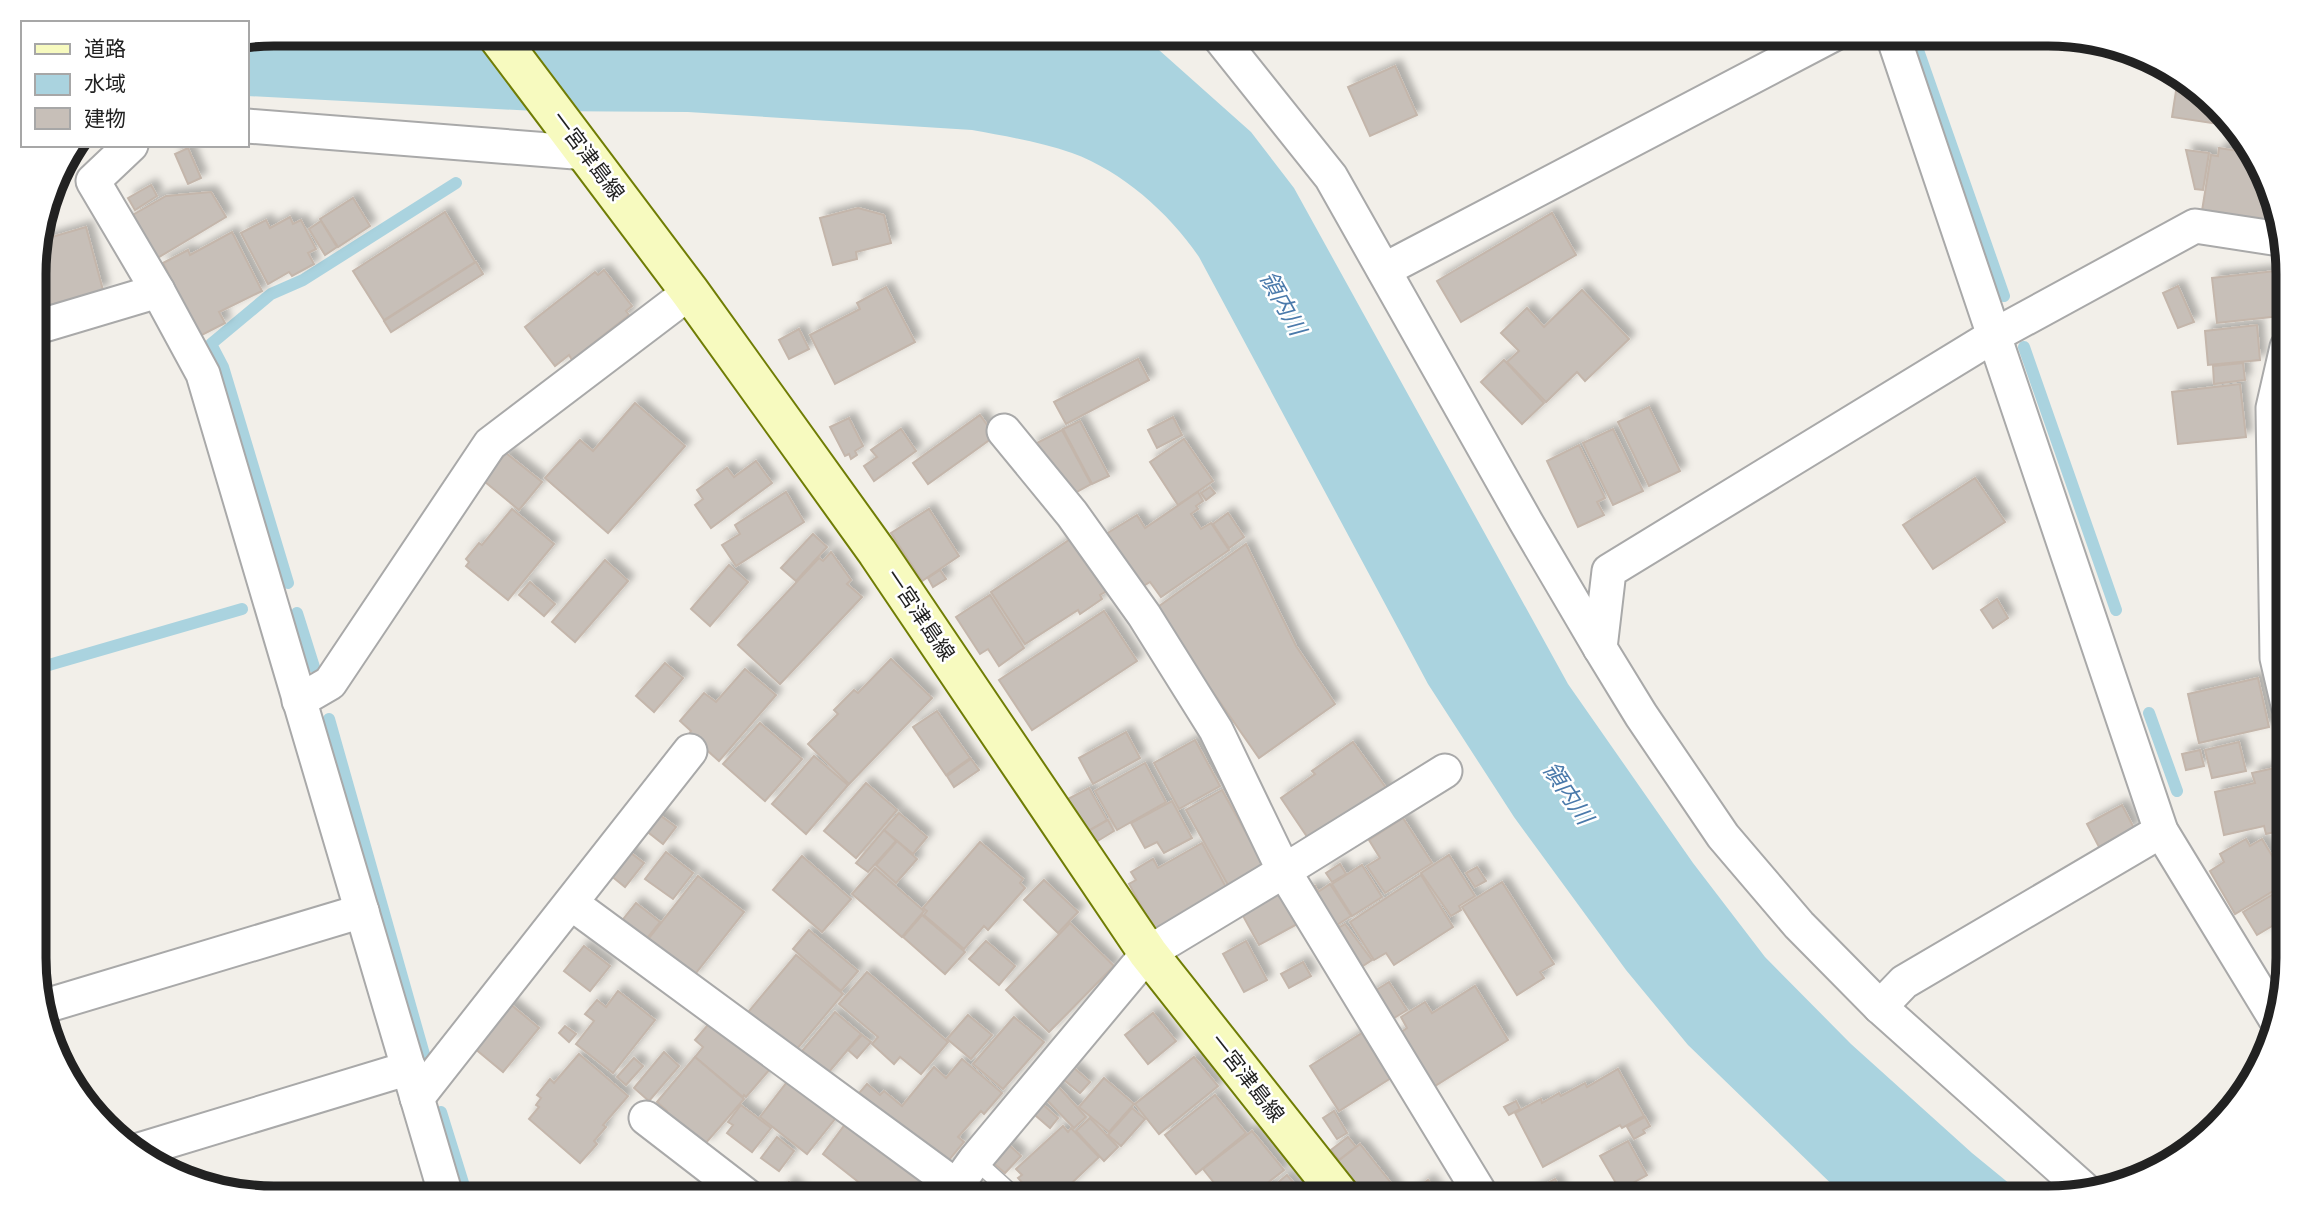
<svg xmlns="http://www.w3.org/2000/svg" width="2322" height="1232" viewBox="0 0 2322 1232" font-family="Raleway,'Noto Sans JP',sans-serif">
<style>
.water{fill:#aad3df}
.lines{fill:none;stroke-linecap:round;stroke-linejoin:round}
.stream{stroke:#aad3df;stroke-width:12}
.building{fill:#c7bfb8;stroke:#c4b6ab;stroke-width:2;filter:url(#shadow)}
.lane-casing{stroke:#a9a9a9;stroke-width:19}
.street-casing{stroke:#a9a9a9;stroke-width:37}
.secondary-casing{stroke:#707d05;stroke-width:42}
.lane{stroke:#fff;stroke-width:16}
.street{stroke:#fff;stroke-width:33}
.secondary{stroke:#f7fabf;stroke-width:38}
.labels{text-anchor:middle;stroke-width:5;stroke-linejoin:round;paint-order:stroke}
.street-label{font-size:21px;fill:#222;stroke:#fff}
.water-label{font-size:23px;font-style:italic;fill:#4a7aab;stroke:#fff}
.rim{fill:none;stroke:#222;stroke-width:9}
</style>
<defs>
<filter id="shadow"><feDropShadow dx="6" dy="-6" stdDeviation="3.5" flood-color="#0004"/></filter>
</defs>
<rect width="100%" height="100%" fill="#f2efe9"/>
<path class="water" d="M 274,33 L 1156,33 L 1150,42 L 1251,132 L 1294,188 L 1568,684 L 1693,863 L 1765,957 L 1851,1044 L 1972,1153 L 2027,1198 L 1846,1198 L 1688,1045 L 1626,970 L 1514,817 L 1428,684 L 1199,257 C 1169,213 1122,171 1072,153 C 1040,142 1005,136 972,130 L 688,112 L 535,111 L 247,96 L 247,39 Z"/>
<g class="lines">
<g class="stream">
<path d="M 1912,33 L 2004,296"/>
<path d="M 2024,347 L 2116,610"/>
<path d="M 288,583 L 223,367 L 211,344 L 271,294 L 303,280 L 456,183"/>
<path d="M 297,613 L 314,667"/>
<path d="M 35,669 L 242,609"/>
<path d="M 2149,713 L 2177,791"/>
<path d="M 329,719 L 427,1065"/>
<path d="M 441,1112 L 468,1199"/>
</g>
</g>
<g class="building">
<path d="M 1395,66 L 1417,115 L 1370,136 L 1348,87 Z"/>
<path d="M 2178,78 L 2232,126 L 2172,117 Z"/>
<path d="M 188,148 L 201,178 L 188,184 L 175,154 Z"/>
<path d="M 2219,148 L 2245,152 L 2243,159 L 2256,161 L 2279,223 L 2202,211 L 2211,155 L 2218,156 Z"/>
<path d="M 2186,150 L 2209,153 L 2203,190 L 2195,189 Z"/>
<path d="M 151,185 L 157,196 L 135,210 L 128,198 Z"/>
<path d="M 211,192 L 226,217 L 154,260 L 129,217 L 166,196 Z"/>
<path d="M 353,198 L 370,226 L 338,247 L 320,219 Z"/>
<path d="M 858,208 L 884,215 L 891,243 L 856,252 L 857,259 L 833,265 L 820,218 Z"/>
<path d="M 445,212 L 475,262 L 384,320 L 353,271 Z"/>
<path d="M 1552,213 L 1576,255 L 1461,322 L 1437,281 Z"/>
<path d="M 290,217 L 293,224 L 301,220 L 316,249 L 308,253 L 314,264 L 292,276 L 289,272 L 268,284 L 241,233 L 266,220 L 270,228 Z"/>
<path d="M 321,221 L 337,247 L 325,255 L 309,229 Z"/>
<path d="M 86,227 L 103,290 L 36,309 L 34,258 L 38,241 Z"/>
<path d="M 232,232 L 262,291 L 219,312 L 225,323 L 200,336 L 163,263 L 188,250 L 190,255 Z"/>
<path d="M 476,262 L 483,274 L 391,332 L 384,321 Z"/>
<path d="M 604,270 L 632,306 L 626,311 L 629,315 L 572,360 L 569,355 L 555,366 L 525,327 L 595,272 L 598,275 Z"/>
<path d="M 2275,271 L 2280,316 L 2217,323 L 2212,278 Z"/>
<path d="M 2178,286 L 2194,322 L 2178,328 L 2163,293 Z"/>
<path d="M 886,287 L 915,342 L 835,384 L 810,335 L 860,309 L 857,303 Z"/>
<path d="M 1582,290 L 1629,339 L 1585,381 L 1577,372 L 1546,402 L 1507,362 L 1519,351 L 1501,333 L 1527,308 L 1544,327 Z"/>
<path d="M 2257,325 L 2260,360 L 2208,365 L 2205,331 Z"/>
<path d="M 799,329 L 809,349 L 789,359 L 779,340 Z"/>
<path d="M 1138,359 L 1149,380 L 1066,424 L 1054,402 Z"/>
<path d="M 1504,360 L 1544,403 L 1522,424 L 1481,382 Z"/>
<path d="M 2243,363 L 2245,380 L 2214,384 L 2213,366 Z"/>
<path d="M 2240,384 L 2246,437 L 2178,444 L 2172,392 Z"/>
<path d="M 635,403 L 685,446 L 608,533 L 545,478 L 580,440 L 593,451 Z"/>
<path d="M 1649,407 L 1680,471 L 1649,486 L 1618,422 Z"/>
<path d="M 980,415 L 995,436 L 928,484 L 913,463 Z"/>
<path d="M 1173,417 L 1182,435 L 1157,448 L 1148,430 Z"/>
<path d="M 849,418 L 863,446 L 855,451 L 857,455 L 851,459 L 849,454 L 845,456 L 830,427 Z"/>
<path d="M 1080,421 L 1109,476 L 1092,484 L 1063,429 Z"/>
<path d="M 901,429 L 916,451 L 874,481 L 864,466 L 877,457 L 871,450 Z"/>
<path d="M 1613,429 L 1643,491 L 1613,505 L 1583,443 Z"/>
<path d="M 1062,430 L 1091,484 L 1073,494 L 1031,446 Z"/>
<path d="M 1184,439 L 1213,481 L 1178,505 L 1150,462 Z"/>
<path d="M 1579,445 L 1605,498 L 1597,502 L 1604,515 L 1578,527 L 1547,461 Z"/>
<path d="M 506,453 L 542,482 L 519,510 L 484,481 Z"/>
<path d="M 756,461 L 772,483 L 711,528 L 695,505 L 703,499 L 697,490 L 727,468 L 734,477 Z"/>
<path d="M 1975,478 L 2005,522 L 1933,569 L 1903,525 Z"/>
<path d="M 1210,487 L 1215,493 L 1206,500 L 1201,493 Z"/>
<path d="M 786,492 L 804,522 L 736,566 L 722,545 L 740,534 L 735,525 Z"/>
<path d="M 1198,492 L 1203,501 L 1196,506 L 1198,509 L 1191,514 L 1201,529 L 1211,523 L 1229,550 L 1161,597 L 1150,582 L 1137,590 L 1101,537 L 1137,515 L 1145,528 Z"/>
<path d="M 512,509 L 554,544 L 508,600 L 466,566 L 469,562 L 466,559 L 479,543 L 482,545 Z"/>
<path d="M 929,509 L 959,556 L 922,581 L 891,533 Z"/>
<path d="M 1228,513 L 1244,537 L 1229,548 L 1213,524 Z"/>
<path d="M 813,534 L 827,547 L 796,581 L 781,568 Z"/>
<path d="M 1072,538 L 1107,591 L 1100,595 L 1102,599 L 1080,614 L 1078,610 L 1025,644 L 991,592 Z"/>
<path d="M 1246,544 L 1296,646 L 1335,704 L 1259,758 L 1155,609 Z"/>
<path d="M 831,552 L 851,580 L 847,584 L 862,597 L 780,684 L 738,645 L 819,558 L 823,561 Z"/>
<path d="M 605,560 L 628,581 L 575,642 L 552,622 Z"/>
<path d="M 729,565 L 748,582 L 710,626 L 691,609 Z"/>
<path d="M 940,570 L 946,579 L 933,587 L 928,578 Z"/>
<path d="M 530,582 L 555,604 L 544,616 L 519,595 Z"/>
<path d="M 990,595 L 1024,648 L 999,666 L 988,649 L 980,654 L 956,617 Z"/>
<path d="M 1997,599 L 2008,618 L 1993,628 L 1981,610 Z"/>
<path d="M 1104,611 L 1137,661 L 1032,730 L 999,680 Z"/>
<path d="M 891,659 L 932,698 L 849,784 L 808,744 L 838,714 L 834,710 L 854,690 L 858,693 Z"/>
<path d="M 665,663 L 683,678 L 654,712 L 636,696 Z"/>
<path d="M 745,669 L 776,695 L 719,761 L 689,734 L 691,731 L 680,721 L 704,693 L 716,702 Z"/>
<path d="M 2258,678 L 2269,727 L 2199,743 L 2188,694 Z"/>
<path d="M 937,711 L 970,758 L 946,775 L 913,727 Z"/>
<path d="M 760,723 L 802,759 L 765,801 L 723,764 Z"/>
<path d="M 1126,732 L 1140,758 L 1093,784 L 1079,758 Z"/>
<path d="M 1195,740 L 1220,786 L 1179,809 L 1154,763 Z"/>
<path d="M 1353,742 L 1389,792 L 1312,844 L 1281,798 L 1315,774 L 1312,771 Z"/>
<path d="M 2239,742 L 2246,771 L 2212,778 L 2205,750 Z"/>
<path d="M 2200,750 L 2204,766 L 2186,770 L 2182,754 Z"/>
<path d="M 814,756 L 848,785 L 806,834 L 772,804 Z"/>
<path d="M 971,759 L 979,770 L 954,787 L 947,776 Z"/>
<path d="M 1145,763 L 1166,802 L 1117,830 L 1095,791 Z"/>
<path d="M 2288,765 L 2288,829 L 2266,834 L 2264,826 L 2224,835 L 2215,792 L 2255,783 L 2252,773 Z"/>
<path d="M 866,783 L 897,810 L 856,858 L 824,831 Z"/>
<path d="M 1089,788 L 1107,820 L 1086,832 L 1068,799 Z"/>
<path d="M 1222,790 L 1264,865 L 1228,885 L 1186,810 Z"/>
<path d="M 1172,801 L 1192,838 L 1164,853 L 1157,842 L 1145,848 L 1131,823 Z"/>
<path d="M 2122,805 L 2134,828 L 2099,847 L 2087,824 Z"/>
<path d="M 657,813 L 676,827 L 663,844 L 644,829 Z"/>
<path d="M 899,813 L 927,837 L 913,854 L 884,830 Z"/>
<path d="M 1403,818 L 1432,863 L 1385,893 L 1367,866 L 1380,858 L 1369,840 Z"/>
<path d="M 1108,820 L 1114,831 L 1096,842 L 1089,831 Z"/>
<path d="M 884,830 L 896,841 L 868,872 L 856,863 Z"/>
<path d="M 2246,839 L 2250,846 L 2262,839 L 2288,882 L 2235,914 L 2210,871 L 2224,862 L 2220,854 Z"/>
<path d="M 897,841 L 917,859 L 896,883 L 876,865 Z"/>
<path d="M 980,842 L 1023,879 L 1020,883 L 1025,888 L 988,930 L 984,926 L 964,949 L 924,915 L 927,911 L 923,908 Z"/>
<path d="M 1202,843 L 1228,891 L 1155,931 L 1129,884 L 1136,880 L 1131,872 L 1153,859 L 1158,868 Z"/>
<path d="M 627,850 L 644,863 L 625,887 L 609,874 Z"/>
<path d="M 666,852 L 693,873 L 673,899 L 645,879 Z"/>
<path d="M 1449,855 L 1475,896 L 1459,906 L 1461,910 L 1451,916 L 1421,873 Z"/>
<path d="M 802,856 L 851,899 L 822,932 L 773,890 Z"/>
<path d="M 1340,864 L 1346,874 L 1332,882 L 1326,873 Z"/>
<path d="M 1362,865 L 1382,897 L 1352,916 L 1332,884 Z"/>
<path d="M 1477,867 L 1486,881 L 1475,887 L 1466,873 Z"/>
<path d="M 875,868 L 924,911 L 902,937 L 852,894 Z"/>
<path d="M 1421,875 L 1453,927 L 1394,965 L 1386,953 L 1374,960 L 1350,922 Z"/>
<path d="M 698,876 L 744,912 L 692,978 L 646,942 Z"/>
<path d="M 1044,880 L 1078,912 L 1058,933 L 1024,900 Z"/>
<path d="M 1502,882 L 1554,964 L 1540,972 L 1544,978 L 1517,995 L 1462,907 Z"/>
<path d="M 1276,883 L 1299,923 L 1259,945 L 1237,905 Z"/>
<path d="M 1330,884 L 1351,916 L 1329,930 L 1303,893 L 1315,886 L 1318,892 Z"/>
<path d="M 2277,892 L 2289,911 L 2289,916 L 2257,935 L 2243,912 Z"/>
<path d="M 636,903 L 660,922 L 644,942 L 620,923 Z"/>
<path d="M 922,915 L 965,952 L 945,974 L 903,937 Z"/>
<path d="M 1070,923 L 1114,966 L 1049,1032 L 1006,990 Z"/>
<path d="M 1345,924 L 1372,960 L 1352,973 L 1328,934 Z"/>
<path d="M 809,930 L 858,971 L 841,991 L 793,949 Z"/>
<path d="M 986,941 L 1015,966 L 999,985 L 969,959 Z"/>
<path d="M 1246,941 L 1267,980 L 1244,992 L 1223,954 Z"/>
<path d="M 584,946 L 610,966 L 590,991 L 564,971 Z"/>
<path d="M 796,955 L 843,994 L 791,1056 L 744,1017 Z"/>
<path d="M 1303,962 L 1311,976 L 1289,988 L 1281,974 Z"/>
<path d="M 867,972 L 948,1042 L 921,1074 L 900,1057 L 894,1064 L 872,1044 L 878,1037 L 839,1004 Z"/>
<path d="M 1389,982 L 1407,1010 L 1383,1025 L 1365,997 Z"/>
<path d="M 1475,986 L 1508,1040 L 1427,1091 L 1394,1037 L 1407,1028 L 1401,1017 L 1425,1002 L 1432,1013 Z"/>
<path d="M 618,991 L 655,1020 L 613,1073 L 576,1044 L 594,1021 L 585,1014 L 597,1000 L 606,1007 Z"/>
<path d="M 509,1003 L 539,1028 L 503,1072 L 473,1047 Z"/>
<path d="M 835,1012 L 861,1034 L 823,1079 L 797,1057 Z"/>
<path d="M 1153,1013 L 1176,1041 L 1148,1064 L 1125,1035 Z"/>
<path d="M 968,1015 L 992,1035 L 971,1059 L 947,1039 Z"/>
<path d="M 1014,1017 L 1044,1042 L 1003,1089 L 973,1064 Z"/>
<path d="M 713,1019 L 770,1069 L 746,1097 L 744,1095 L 743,1097 L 695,1057 L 703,1047 L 695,1040 Z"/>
<path d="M 565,1026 L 576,1034 L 569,1042 L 559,1033 Z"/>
<path d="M 1362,1033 L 1391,1078 L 1339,1111 L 1310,1066 Z"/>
<path d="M 862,1035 L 871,1042 L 857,1058 L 848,1050 Z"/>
<path d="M 664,1052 L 679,1066 L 649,1101 L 634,1088 Z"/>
<path d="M 579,1054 L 628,1096 L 603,1125 L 606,1127 L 594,1141 L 597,1144 L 580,1163 L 529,1119 L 539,1107 L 536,1105 L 541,1098 L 537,1095 L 550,1079 L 554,1083 Z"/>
<path d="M 695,1057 L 744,1099 L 705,1144 L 662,1115 L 667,1111 L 657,1102 Z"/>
<path d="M 1194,1057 L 1218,1086 L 1159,1134 L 1135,1104 Z"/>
<path d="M 634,1058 L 643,1066 L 626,1085 L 617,1077 Z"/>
<path d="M 962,1059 L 1002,1093 L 984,1114 L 981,1111 L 958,1137 L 964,1142 L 944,1166 L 854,1099 L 867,1084 L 880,1095 L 884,1091 L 902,1106 L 934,1067 L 946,1078 Z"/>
<path d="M 1073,1067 L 1090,1082 L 1080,1093 L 1063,1079 Z"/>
<path d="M 1618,1069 L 1644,1116 L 1622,1128 L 1620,1125 L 1543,1167 L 1515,1113 L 1541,1099 L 1542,1103 L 1559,1093 L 1561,1096 L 1585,1083 L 1587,1087 Z"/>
<path d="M 1104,1078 L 1134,1104 L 1109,1132 L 1079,1107 Z"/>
<path d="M 787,1082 L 835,1119 L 807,1154 L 760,1117 Z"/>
<path d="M 1054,1082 L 1086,1117 L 1074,1128 L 1041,1094 Z"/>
<path d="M 1215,1095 L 1246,1133 L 1196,1174 L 1165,1135 Z"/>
<path d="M 1038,1100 L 1058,1118 L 1050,1128 L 1029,1110 Z"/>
<path d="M 1516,1101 L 1520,1109 L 1509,1115 L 1504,1107 Z"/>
<path d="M 741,1105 L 771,1128 L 752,1152 L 727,1133 L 733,1125 L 728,1122 Z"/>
<path d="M 1132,1108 L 1145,1119 L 1121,1146 L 1108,1135 Z"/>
<path d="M 1334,1111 L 1347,1133 L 1337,1139 L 1323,1118 Z"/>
<path d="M 1645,1117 L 1650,1126 L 1643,1130 L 1645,1133 L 1634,1139 L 1627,1127 Z"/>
<path d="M 1090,1118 L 1118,1147 L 1104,1161 L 1076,1131 Z"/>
<path d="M 849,1119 L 933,1183 L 921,1199 L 880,1199 L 823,1154 Z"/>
<path d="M 1063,1126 L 1068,1132 L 1071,1128 L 1099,1157 L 1055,1199 L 1036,1199 L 1018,1178 L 1022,1175 L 1016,1169 Z"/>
<path d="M 1252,1131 L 1284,1170 L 1248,1198 L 1217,1198 L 1209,1189 L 1215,1184 L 1203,1169 Z"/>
<path d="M 777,1137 L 794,1151 L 779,1171 L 761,1158 Z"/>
<path d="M 1348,1137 L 1356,1147 L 1339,1160 L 1331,1150 Z"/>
<path d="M 1628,1141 L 1647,1175 L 1620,1190 L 1600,1156 Z"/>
<path d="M 1008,1144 L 1021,1156 L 1005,1173 L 992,1162 Z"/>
<path d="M 1360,1144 L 1399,1193 L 1392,1198 L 1367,1198 L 1337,1162 Z"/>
<path d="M 1287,1175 L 1306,1198 L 1252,1198 L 1266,1187 L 1269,1190 Z"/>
<path d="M 1555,1179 L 1565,1198 L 1520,1198 Z"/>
<path d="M 1428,1180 L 1443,1198 L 1405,1198 Z"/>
<path d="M 789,1182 L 809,1198 L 809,1199 L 776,1199 Z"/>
<path d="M 986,1184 L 1003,1199 L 973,1199 Z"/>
<path d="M 860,1186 L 876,1199 L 850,1199 Z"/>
</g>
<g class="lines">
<g class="lane-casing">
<path id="lane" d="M 975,1160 L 1018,1199"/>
</g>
<g class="street-casing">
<g id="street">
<path d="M 1216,33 L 1331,177 L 1526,522 L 1600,648 L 1641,715 L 1723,836 L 1799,925 L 1880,1007 L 2086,1191"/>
<path d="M 1892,33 L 2161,831 L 2275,1018"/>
<path d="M 247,126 L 587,153"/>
<path d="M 131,145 L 93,181 L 158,291 L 203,374 L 447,1199"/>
<path d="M 1384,270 L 1836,33"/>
<path d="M 34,328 L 158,291"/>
<path d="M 2287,347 L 2273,408 L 2277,658 L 2288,705"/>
<path d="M 1004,431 L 1072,514 L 1144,615 L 1216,730 L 1284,871 L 1483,1198"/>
<path d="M 1600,648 L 1609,571 L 1995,335 L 2195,226 L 2286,240"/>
<path d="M 299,701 L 330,683 L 490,444 L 690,292"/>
<path d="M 571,903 L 956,1186"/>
<path d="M 42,1007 L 362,911"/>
<path d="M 1880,1007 L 1904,982 L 2161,831"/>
<path d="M 417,1098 L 690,751"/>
<path d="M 646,1118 L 751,1199"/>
<path d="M 139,1150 L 409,1068"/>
<path d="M 947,1199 L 975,1160 L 1148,953 L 1284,871 L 1445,771"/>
</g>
</g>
<g class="secondary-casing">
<path id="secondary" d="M 495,33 L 690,292 L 877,552 L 1148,953 L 1342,1198"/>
</g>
<use href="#lane" class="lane"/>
<use href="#street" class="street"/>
<use href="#secondary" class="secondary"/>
</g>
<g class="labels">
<g class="street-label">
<text transform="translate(588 156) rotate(53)" y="7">一宮津島線</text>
<text transform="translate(920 615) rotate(56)" y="7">一宮津島線</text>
<text transform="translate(1247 1078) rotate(52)" y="7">一宮津島線</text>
</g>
<g class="water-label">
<text transform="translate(1283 303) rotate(61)" y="8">領内川</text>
<text transform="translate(1568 793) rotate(56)" y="8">領内川</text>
</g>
</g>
<path d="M0 0H2322V1232H0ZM274 46H2048A228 228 0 0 1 2276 274V958A228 228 0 0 1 2048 1186H274A228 228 0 0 1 46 958V274A228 228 0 0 1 274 46Z" fill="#fff" fill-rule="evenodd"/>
<path class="rim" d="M274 46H2048A228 228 0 0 1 2276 274V958A228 228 0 0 1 2048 1186H274A228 228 0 0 1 46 958V274A228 228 0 0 1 274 46Z"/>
<rect x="21" y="21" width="228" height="126" fill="#ffffff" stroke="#a7a7a7" stroke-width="2"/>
<rect x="35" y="44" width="35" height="10" fill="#f7fabf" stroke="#a7a7a7" stroke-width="2"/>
<text x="84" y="56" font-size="21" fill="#222222">道路</text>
<rect x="35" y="74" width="35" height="21" fill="#aad3df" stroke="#a7a7a7" stroke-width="2"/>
<text x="84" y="91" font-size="21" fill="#222222">水域</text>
<rect x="35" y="108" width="35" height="21" fill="#c7bfb8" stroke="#a7a7a7" stroke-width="2"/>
<text x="84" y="126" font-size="21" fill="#222222">建物</text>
</svg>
